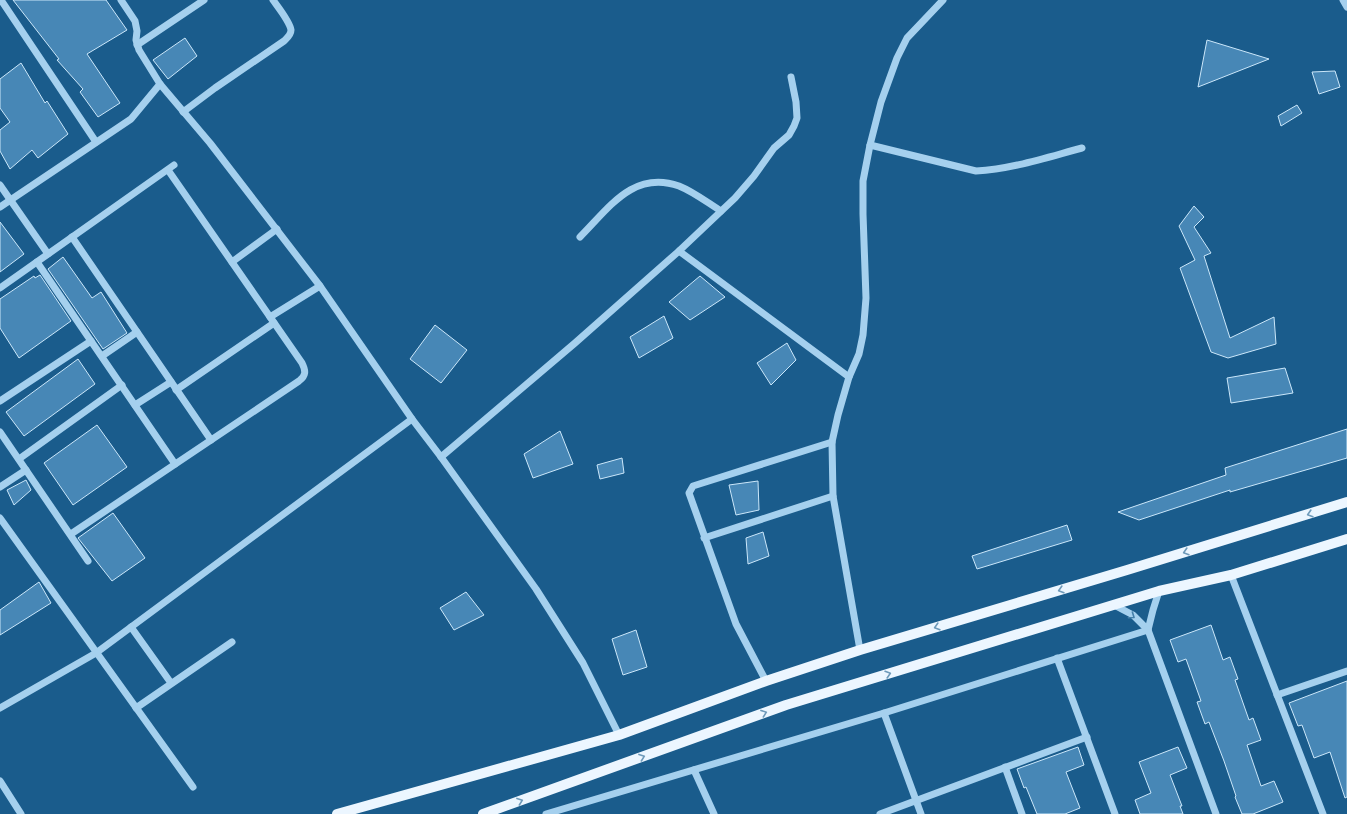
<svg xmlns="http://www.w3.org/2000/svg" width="1347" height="814" viewBox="0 0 1347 814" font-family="'PT Sans Narrow',sans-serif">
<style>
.building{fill:#4787b6;stroke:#cbe7fa}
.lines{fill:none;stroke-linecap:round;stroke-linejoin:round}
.minor{stroke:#a5d0ee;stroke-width:7}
.major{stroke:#ecf6ff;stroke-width:10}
.oneway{stroke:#6e9aba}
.oneway2{stroke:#447fa9}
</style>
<rect width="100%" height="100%" fill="#1a5c8c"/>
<g class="building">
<path d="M 13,0 L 106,0 L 127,30 L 87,54 L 120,103 L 98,117 L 80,92 L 83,89 L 57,60 L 59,59 Z"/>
<path d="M 185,38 L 197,56 L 168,79 L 153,60 Z"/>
<path d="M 1207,40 L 1269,59 L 1198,87 Z"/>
<path d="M 21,63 L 45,103 L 47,101 L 68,134 L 38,158 L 32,150 L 10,169 L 0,151 L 0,130 L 10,122 L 0,108 L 0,79 Z"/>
<path d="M 1335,71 L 1340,87 L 1319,94 L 1312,72 Z"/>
<path d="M 1297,105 L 1302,113 L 1281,126 L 1278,116 Z"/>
<path d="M 1194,206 L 1204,217 L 1194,227 L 1211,253 L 1204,256 L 1230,338 L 1274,317 L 1276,344 L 1228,358 L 1211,352 L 1180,268 L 1195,260 L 1179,226 Z"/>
<path d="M 0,222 L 24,254 L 0,272 Z"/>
<path d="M 63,257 L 92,298 L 101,292 L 127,333 L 103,349 L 48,269 Z"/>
<path d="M 40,275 L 71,321 L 19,358 L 0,328 L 0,299 L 34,276 L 35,278 Z"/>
<path d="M 700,276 L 725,297 L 690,320 L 669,302 Z"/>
<path d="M 664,316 L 673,338 L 639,358 L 630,337 Z"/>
<path d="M 435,325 L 467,350 L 441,383 L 410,359 Z"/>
<path d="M 787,343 L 796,360 L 771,385 L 757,363 Z"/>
<path d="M 78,359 L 95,384 L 24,436 L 6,412 Z"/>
<path d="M 1285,368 L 1293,393 L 1231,403 L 1227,378 Z"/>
<path d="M 97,425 L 127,467 L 73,505 L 44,463 Z"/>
<path d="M 1347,429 L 1347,458 L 1230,492 L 1230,490 L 1139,520 L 1118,512 L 1226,475 L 1225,468 Z"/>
<path d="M 560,431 L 573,464 L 533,478 L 524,454 Z"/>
<path d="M 622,458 L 624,473 L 600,479 L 597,465 Z"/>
<path d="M 26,480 L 31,490 L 14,505 L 7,490 Z"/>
<path d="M 758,481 L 759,510 L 736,515 L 729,485 Z"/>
<path d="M 113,513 L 145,558 L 112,581 L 78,538 Z"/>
<path d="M 1067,525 L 1072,540 L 977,569 L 972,556 Z"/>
<path d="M 763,532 L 769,556 L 748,564 L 746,538 Z"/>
<path d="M 39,582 L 51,603 L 0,635 L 0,610 Z"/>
<path d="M 466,592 L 484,615 L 454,630 L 440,608 Z"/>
<path d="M 1211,625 L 1223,660 L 1230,657 L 1238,679 L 1235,680 L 1249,720 L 1253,718 L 1261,740 L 1247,745 L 1261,786 L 1274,781 L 1283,802 L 1253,814 L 1242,814 L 1235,797 L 1236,796 L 1224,761 L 1209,722 L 1205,724 L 1197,702 L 1201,701 L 1186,659 L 1178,662 L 1170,640 Z"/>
<path d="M 636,630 L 647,667 L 623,675 L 612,639 Z"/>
<path d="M 1347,681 L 1347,797 L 1345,798 L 1330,752 L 1314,758 L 1302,725 L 1298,726 L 1289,703 Z"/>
<path d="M 1078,747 L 1084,765 L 1066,772 L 1080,808 L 1065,814 L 1037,814 L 1026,787 L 1024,788 L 1017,769 Z"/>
<path d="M 1178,747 L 1187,768 L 1170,775 L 1182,806 L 1180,806 L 1183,814 L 1140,814 L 1135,800 L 1151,793 L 1139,762 Z"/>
</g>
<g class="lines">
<g class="minor">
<path d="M 1,0 L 96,142"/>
<path d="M 121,0 L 135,21 L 137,31 L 136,40 L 139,50 L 160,84 L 210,143 L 320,286 L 412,419 L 441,457 L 536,589 L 583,663 L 619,735"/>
<path d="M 1343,0 L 1347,7"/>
<path d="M 137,45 L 204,0"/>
<path d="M 183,112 L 215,88 L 284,41 C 287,38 291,35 291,30 C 290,22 278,7 273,0"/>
<path d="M 870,145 L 976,171 C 1012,169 1048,157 1082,148"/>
<path d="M 0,185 L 48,254"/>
<path d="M 0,207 L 131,119 L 160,84"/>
<path d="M 72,237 L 211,440"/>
<path d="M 580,237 C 609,208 633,170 679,186 C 694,192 708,203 721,211"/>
<path d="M 679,251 L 849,377"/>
<path d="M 37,262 L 175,464"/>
<path d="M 232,262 L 277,229"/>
<path d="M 0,288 L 174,165"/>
<path d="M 270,317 L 320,286"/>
<path d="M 102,356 L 137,332"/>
<path d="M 176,390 L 274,323"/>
<path d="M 0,401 L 91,341"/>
<path d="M 135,405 L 171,382"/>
<path d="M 0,432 L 88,561"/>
<path d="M 441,457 L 575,343 L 679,251 L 735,198 L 754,176 L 774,148 L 789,135 L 794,126 L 797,118 L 796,102 L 791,77"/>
<path d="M 19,459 L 122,385"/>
<path d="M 0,487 L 26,470"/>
<path d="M 0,518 L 193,787"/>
<path d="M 71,534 L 299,381 C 306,376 306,371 302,363 L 168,170"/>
<path d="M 704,538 L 833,496"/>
<path d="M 1231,575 L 1323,814"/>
<path d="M 1114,605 L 1133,615 L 1148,630 L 1216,814"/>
<path d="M 131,627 L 171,683"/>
<path d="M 1148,630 L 1153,610 L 1159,591"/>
<path d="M 860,650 L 833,496 L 832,442 L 838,415 L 849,377 L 859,354 L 863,335 L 866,298 L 863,214 L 863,181 L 870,145 L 881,102 L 897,58 L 907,38 L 943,0"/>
<path d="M 1057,658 L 1115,814"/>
<path d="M 766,681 L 736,624 L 689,493 L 693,486 L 832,442"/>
<path d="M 1277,695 L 1347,671"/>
<path d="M 0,708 L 96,653 L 412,419"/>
<path d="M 136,708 L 232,642"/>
<path d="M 884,713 L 921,814"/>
<path d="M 1005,767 L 1022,814"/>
<path d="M 694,770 L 714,814"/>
<path d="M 0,781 L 21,814"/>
<path d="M 546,814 L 884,713 L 1148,630"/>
<path d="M 880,814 L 1087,737"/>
</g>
<g class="major">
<path d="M 337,814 L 619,735 L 766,681 L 860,650 L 1127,570 L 1347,502"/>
<path d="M 483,814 L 786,705 L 1159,591 L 1231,575 L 1347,539"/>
</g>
</g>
<defs><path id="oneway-chevron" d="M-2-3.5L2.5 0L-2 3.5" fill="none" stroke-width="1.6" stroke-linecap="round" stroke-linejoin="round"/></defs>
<g class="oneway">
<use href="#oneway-chevron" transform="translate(1310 514) rotate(163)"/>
<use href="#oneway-chevron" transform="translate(1186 552) rotate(163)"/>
<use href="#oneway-chevron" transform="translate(1061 590) rotate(163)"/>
<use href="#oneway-chevron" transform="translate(937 627) rotate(163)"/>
<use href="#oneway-chevron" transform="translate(888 674) rotate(-17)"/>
<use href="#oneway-chevron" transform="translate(764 713) rotate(-20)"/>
<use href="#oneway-chevron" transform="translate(642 757) rotate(-20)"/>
<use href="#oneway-chevron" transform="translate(520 801) rotate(-20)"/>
</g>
<use class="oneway2" href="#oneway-chevron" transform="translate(1132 616) rotate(35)"/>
</svg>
